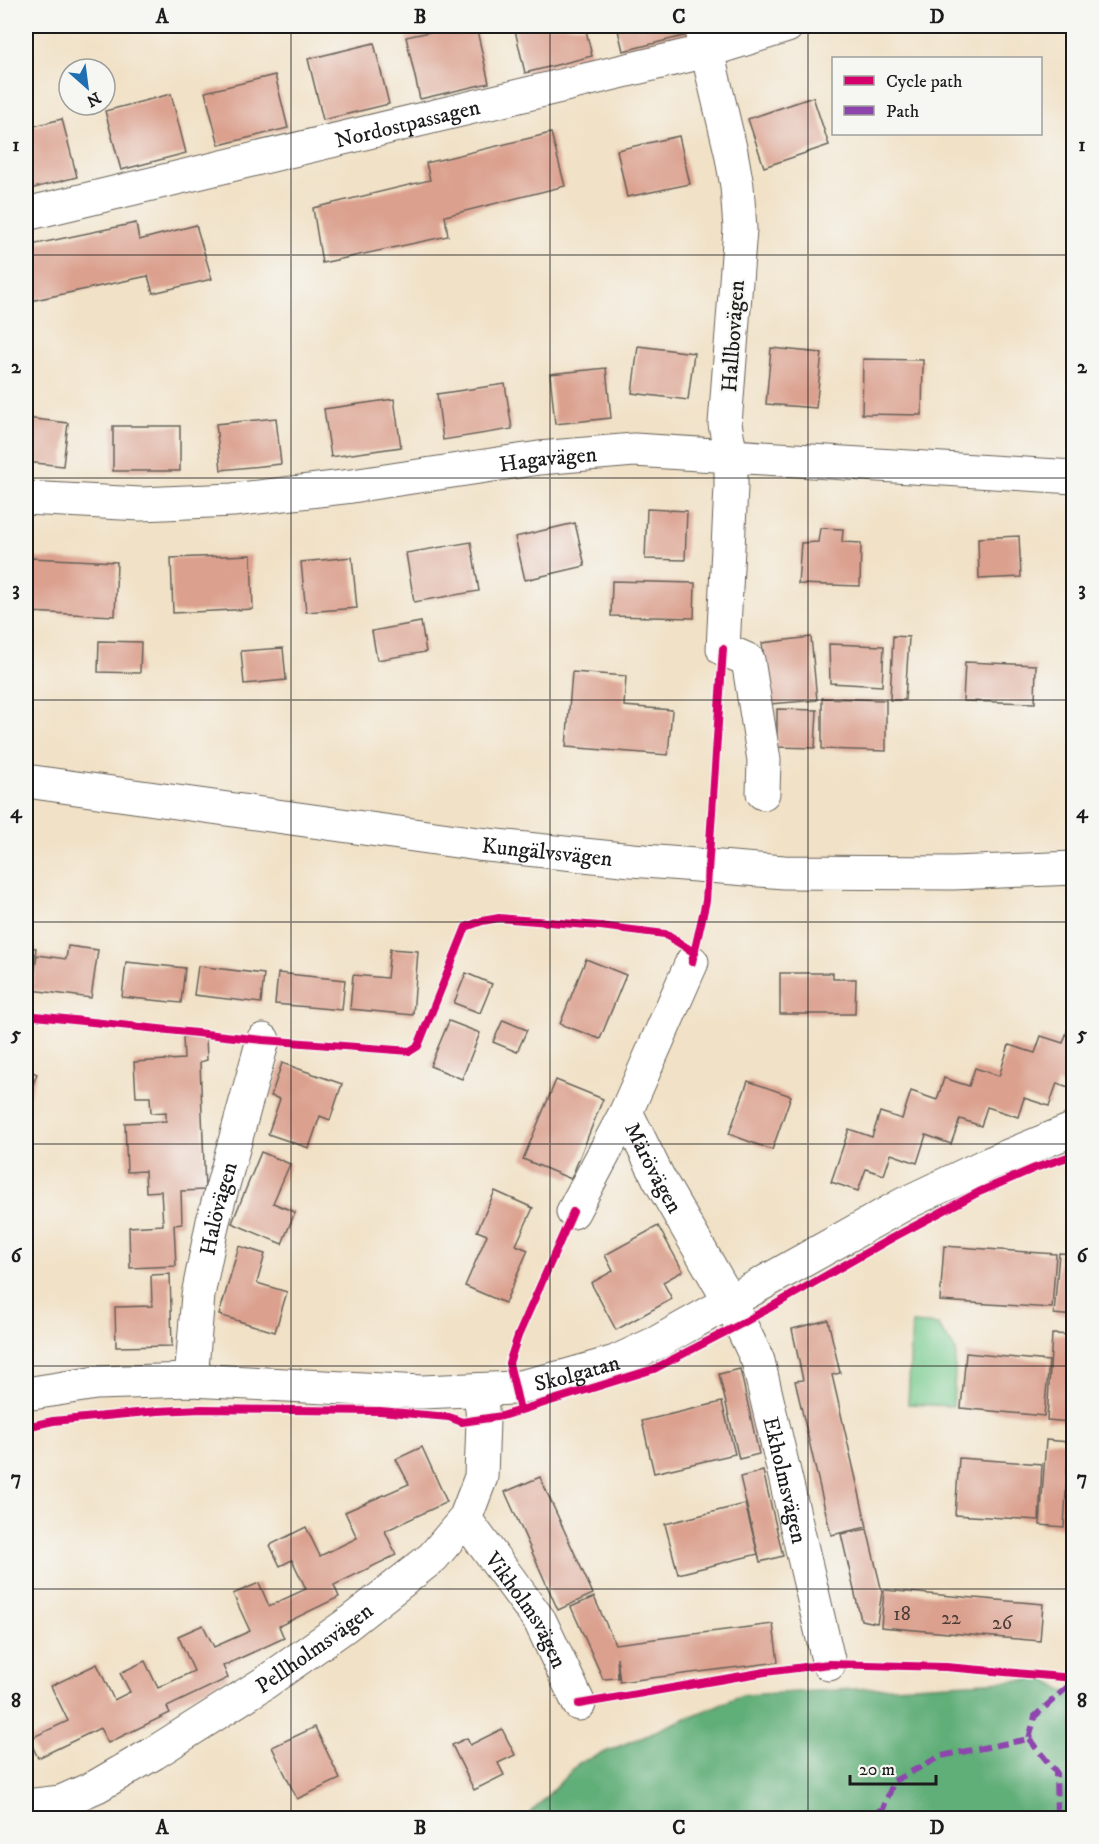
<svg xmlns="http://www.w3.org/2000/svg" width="1099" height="1844" viewBox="0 0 1099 1844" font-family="'IM FELL DW Pica',serif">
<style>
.green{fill:#77ca8d;stroke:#4a7354;stroke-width:1.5}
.forest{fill:#61ae78;stroke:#3e654a;stroke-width:1.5}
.building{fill:#dba08e}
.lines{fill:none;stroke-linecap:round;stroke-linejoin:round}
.street-casing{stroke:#676158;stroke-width:35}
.secondary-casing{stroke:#676158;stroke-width:35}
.street{stroke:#fff;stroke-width:33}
.secondary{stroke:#fff;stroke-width:33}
.quiet{stroke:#8e44ad;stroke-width:6;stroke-dasharray:12 6;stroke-linecap:butt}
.cycleway-casing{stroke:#f6f6f2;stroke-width:11}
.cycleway{stroke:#d6006c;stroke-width:8}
.grid{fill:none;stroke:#1c1c1c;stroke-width:1.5;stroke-opacity:0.55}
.labels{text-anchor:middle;stroke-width:4.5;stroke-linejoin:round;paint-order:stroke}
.number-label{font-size:20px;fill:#4c3d38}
.street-label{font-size:22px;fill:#1c1c1c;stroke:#f6f6f2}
.neatline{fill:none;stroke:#1c1c1c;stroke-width:2}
.grid-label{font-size:20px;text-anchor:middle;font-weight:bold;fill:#1c1c1c}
</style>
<rect width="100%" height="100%" fill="#f6f6f2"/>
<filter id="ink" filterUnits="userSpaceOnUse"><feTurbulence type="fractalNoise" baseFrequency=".0167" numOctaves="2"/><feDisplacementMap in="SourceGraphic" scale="12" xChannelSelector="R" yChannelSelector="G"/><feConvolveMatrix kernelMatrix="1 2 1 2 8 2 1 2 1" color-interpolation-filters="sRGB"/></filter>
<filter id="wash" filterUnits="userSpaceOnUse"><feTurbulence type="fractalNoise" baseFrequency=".008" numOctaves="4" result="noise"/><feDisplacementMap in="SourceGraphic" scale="24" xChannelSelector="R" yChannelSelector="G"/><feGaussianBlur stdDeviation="1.35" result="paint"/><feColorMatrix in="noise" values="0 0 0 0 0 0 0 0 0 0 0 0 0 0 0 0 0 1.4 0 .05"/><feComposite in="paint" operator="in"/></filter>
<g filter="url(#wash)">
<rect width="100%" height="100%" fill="#f1e1c6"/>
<path class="green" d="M 912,1323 L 938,1325 L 956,1351 L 953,1406 L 908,1404 Z"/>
<path class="forest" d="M 1044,1679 L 1073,1696 L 1073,1818 L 526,1818 L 579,1763 L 742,1695 Z"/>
<g id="blocks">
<g class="building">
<path d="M 458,26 L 476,26 L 489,83 L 420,99 L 406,37 Z"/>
<path d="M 514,26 L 585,26 L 592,56 L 525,73 Z"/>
<path d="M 617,26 L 690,26 L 692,34 L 623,51 Z"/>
<path d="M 374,43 L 389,104 L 323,120 L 308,59 Z"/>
<path d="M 275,75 L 288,128 L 219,145 L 205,92 Z"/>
<path d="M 171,94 L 186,153 L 121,170 L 105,111 Z"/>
<path d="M 813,97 L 829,145 L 764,167 L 748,119 Z"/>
<path d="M 62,119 L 77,177 L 26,190 L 26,128 Z"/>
<path d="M 551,133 L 565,186 L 445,216 L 448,236 L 322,263 L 313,208 L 430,180 L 426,163 Z"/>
<path d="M 679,136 L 690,184 L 627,197 L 617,150 Z"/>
<path d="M 136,223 L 139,240 L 196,225 L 212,279 L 153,293 L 148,276 L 30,301 L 26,287 L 26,246 Z"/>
<path d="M 638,346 L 694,353 L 688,400 L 632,393 Z"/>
<path d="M 771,348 L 822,353 L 816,408 L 766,404 Z"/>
<path d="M 863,359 L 923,360 L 922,415 L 862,414 Z"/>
<path d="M 606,368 L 611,418 L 555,424 L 550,374 Z"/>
<path d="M 505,384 L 512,429 L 443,440 L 437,394 Z"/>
<path d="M 394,399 L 401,447 L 331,457 L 324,409 Z"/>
<path d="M 26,418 L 68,423 L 63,466 L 26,462 Z"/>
<path d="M 276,418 L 281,464 L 221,470 L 216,424 Z"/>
<rect x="113" y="426" width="67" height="45"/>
<path d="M 647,509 L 687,511 L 685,560 L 645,559 Z"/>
<path d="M 575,523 L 585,566 L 525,580 L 515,537 Z"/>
<path d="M 820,528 L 843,529 L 842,542 L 861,543 L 860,586 L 798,584 L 801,543 L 818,542 Z"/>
<path d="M 1019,536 L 1021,577 L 979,579 L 978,538 Z"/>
<path d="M 471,542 L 479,591 L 414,602 L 406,553 Z"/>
<path d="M 251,555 L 253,609 L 173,613 L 171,558 Z"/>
<path d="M 352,557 L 357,608 L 306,612 L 301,562 Z"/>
<path d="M 31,558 L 117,562 L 115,616 L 28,612 Z"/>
<path d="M 612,581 L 695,583 L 694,618 L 611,616 Z"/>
<path d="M 421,622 L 426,652 L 377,660 L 372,631 Z"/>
<path d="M 893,636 L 909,637 L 905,700 L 890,700 Z"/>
<path d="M 811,637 L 817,700 L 770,704 L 762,643 Z"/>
<path d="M 99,641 L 141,642 L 140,673 L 98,672 Z"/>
<path d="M 829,644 L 884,646 L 882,686 L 830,683 Z"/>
<path d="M 283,648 L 286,680 L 244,684 L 241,651 Z"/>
<path d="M 965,662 L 1036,665 L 1035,703 L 963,701 Z"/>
<path d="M 572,672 L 626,676 L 624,706 L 672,710 L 668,755 L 566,747 Z"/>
<path d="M 822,698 L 886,700 L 886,751 L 822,749 Z"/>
<path d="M 777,709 L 817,710 L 815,748 L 777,747 Z"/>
<path d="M 68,946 L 98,950 L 91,998 L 32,990 L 37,955 L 66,959 Z"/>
<path d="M 26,947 L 36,948 L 32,981 L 26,980 Z"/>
<path d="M 390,949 L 418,951 L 413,1015 L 350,1009 L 353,975 L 387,978 Z"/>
<path d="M 586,959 L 626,975 L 600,1039 L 560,1024 Z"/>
<path d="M 126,962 L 185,968 L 181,1003 L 122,997 Z"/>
<path d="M 198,966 L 264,974 L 261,1003 L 194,995 Z"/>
<path d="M 278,973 L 345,980 L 342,1010 L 275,1004 Z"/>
<path d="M 466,973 L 492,984 L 480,1013 L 454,1003 Z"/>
<path d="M 780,973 L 833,973 L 833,979 L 856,979 L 855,1014 L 780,1014 Z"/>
<path d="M 503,1020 L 527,1030 L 517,1052 L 493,1042 Z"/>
<path d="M 449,1021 L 480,1033 L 462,1079 L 430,1066 Z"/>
<path d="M 1070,1023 L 1074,1024 L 1074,1089 L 1057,1083 L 1049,1106 L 1024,1098 L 1018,1117 L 987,1107 L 981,1126 L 960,1119 L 951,1144 L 926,1135 L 917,1163 L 891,1154 L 884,1175 L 866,1169 L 858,1191 L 831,1182 L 849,1129 L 872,1137 L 880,1112 L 902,1119 L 911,1091 L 937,1100 L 944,1078 L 969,1086 L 975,1068 L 999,1076 L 1009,1045 L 1035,1053 L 1041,1036 L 1063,1043 Z"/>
<path d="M 206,1036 L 207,1060 L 200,1062 L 205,1190 L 181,1191 L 182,1224 L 174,1225 L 176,1266 L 130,1268 L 129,1227 L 163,1225 L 161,1191 L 146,1192 L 145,1171 L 127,1172 L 125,1123 L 166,1121 L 166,1112 L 151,1113 L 150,1097 L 136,1097 L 134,1062 L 184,1059 L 183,1037 Z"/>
<path d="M 282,1063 L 342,1084 L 330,1120 L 320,1116 L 309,1148 L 268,1134 L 280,1099 L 271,1096 Z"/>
<path d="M 26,1069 L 37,1074 L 26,1103 Z"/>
<path d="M 556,1080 L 603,1099 L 571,1179 L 523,1159 Z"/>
<path d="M 748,1081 L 791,1096 L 772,1150 L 729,1134 Z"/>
<path d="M 261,1152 L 290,1164 L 273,1203 L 295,1212 L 282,1244 L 232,1223 Z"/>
<path d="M 495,1191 L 533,1208 L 516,1245 L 528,1250 L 505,1303 L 465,1286 L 487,1235 L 477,1231 Z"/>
<path d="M 658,1226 L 683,1271 L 663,1282 L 672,1299 L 616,1330 L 591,1283 L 613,1271 L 605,1255 Z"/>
<path d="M 239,1246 L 265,1254 L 257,1283 L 287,1292 L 275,1332 L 219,1315 Z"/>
<path d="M 944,1246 L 1056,1254 L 1052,1308 L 940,1301 Z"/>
<path d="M 1059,1253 L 1074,1254 L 1074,1316 L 1054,1314 Z"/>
<path d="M 170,1274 L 172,1346 L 116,1347 L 115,1307 L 152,1306 L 151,1275 Z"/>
<path d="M 828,1320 L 840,1373 L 832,1375 L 867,1527 L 831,1535 L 795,1381 L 803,1380 L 792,1329 Z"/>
<path d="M 1052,1334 L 1074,1335 L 1070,1422 L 1047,1420 Z"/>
<path d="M 966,1353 L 1049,1361 L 1044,1416 L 961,1408 Z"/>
<path d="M 740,1369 L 759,1454 L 739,1459 L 719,1374 Z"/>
<path d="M 722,1402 L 735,1454 L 654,1473 L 642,1421 Z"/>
<path d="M 1046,1440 L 1069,1442 L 1064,1527 L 1040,1525 Z"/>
<path d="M 422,1447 L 447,1502 L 385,1531 L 396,1555 L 334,1585 L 339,1597 L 279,1626 L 284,1638 L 223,1666 L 228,1678 L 167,1707 L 170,1713 L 108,1743 L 100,1728 L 38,1758 L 29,1739 L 68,1721 L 51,1686 L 97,1664 L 114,1700 L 130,1692 L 120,1673 L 145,1661 L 158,1688 L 194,1671 L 178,1636 L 203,1625 L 214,1647 L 250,1631 L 233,1594 L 259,1583 L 269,1606 L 306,1589 L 292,1560 L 280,1566 L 270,1545 L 306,1527 L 320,1556 L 357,1538 L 345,1512 L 409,1484 L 396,1459 Z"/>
<path d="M 959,1458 L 1042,1464 L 1039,1520 L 955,1515 Z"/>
<path d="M 763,1471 L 783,1556 L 760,1562 L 740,1477 Z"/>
<path d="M 540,1477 L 593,1594 L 558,1610 L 505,1492 Z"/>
<path d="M 745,1504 L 758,1554 L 678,1574 L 665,1524 Z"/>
<path d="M 867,1529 L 882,1592 L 877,1623 L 861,1620 L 841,1534 Z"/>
<path d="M 884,1590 L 1043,1604 L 1040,1641 L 881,1627 Z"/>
<path d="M 594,1597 L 615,1644 L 773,1624 L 778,1662 L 620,1682 L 617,1657 L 618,1678 L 603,1679 L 571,1607 Z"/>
<path d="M 315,1727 L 340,1779 L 297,1799 L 272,1747 Z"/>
<path d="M 502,1729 L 515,1755 L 498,1763 L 504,1775 L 474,1790 L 452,1745 L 467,1738 L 470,1745 Z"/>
</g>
</g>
</g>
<g filter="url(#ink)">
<use href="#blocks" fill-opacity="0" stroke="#676158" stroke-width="1.5"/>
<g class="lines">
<g class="street-casing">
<g id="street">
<path d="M 701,26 L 731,152 L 737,186 L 740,229 L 725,424 L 731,456 L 731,487 L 723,649 L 748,660 L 764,760 L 763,793"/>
<path id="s1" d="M 26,214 L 707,51 L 787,26"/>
<path id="s2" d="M 26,498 L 141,504 L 233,500 L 352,486 L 539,458 L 634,450 L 1074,477"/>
<path id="s3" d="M 692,962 L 626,1112 L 658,1177 L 730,1302 L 758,1361 L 829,1664"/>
<path d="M 573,1212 L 626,1112"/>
<path id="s4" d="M 191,1380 L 198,1295 L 213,1221 L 263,1040"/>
<path id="s5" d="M 26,1394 L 96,1383 L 191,1380 L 422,1392 L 515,1388 L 566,1376 L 615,1362 L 658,1342 L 904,1204 L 986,1165 L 1074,1129"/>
<path id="s6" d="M 465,1519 L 540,1621 L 579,1704"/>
<path id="s7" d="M 26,1806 L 61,1802 L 97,1786 L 154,1753 L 263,1684 L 345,1626 L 433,1557 L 465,1519 L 481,1477 L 483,1420 L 480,1390"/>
</g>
</g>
<g class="secondary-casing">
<g id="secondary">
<path id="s8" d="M 26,781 L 478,844 L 632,860 L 784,872 L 953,873 L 1074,868"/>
</g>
</g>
<use href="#street" class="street"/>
<use href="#secondary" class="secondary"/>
<g class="quiet">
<path d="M 1029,1739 L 1056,1772 L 1057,1818"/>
<path d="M 861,1818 L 883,1809 L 894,1781 L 941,1756 L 1029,1739 L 1035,1716 L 1074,1681"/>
</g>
<g class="cycleway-casing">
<g id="cycleway">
<path d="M 692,962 L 706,901 L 723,649"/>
<path d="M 26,1015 L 263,1040 L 410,1051 L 418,1046 L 466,927 L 482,921 L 499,918 L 600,926 L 665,934 L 695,953"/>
<path d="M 520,1410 L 509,1363 L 518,1336 L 573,1212"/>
<path d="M 26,1427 L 53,1421 L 158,1411 L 202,1409 L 380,1411 L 449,1417 L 462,1422 L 502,1416 L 654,1369 L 741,1324 L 892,1238 L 979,1192 L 1035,1168 L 1074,1155"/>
<path d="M 579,1704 L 765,1672 L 829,1664 L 946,1667 L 1074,1678"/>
</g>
</g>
<use href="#cycleway" class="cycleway"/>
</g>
</g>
<path class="grid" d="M 291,26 L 291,1818M 550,26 L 550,1818M 808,26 L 808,1818M 26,255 L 1074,255M 26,478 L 1074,478M 26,700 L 1074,700M 26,922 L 1074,922M 26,1144 L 1074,1144M 26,1366 L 1074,1366M 26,1589 L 1074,1589"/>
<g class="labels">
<g class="number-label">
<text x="902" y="1620">18</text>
<text x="951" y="1624">22</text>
<text x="1002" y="1629">26</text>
</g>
<g class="street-label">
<text dy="8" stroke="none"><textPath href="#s1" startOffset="392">Nordostpassagen</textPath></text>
<text transform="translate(732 336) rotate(-86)" y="8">Hallbovägen</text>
<text dy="8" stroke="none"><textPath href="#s2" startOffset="525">Hagavägen</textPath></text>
<text dy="8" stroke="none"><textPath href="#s8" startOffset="526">Kungälvsvägen</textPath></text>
<text dy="8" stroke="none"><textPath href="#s3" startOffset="226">Märövägen</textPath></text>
<text dy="8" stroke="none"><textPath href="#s4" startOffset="174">Halövägen</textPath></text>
<text dy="8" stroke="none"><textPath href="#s5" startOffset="554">Skolgatan</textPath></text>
<text dy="8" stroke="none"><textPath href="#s3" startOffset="568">Ekholmsvägen</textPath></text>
<text dy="8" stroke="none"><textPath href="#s6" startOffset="110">Vikholmsvägen</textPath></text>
<text dy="8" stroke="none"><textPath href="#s7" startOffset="332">Pellholmsvägen</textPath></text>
</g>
</g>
<rect width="1099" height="1844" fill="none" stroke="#f6f6f2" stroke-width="66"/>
<rect x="832" y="57" width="210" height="78" fill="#f6f6f2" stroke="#9f9f9c" stroke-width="1.5"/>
<rect x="844" y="76" width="30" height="9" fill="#d6006c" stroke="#9f9f9c" stroke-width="1.5"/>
<text x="886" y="87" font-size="18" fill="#1c1c1c">Cycle path</text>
<rect x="844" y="106" width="30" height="9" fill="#8e44ad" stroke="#9f9f9c" stroke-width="1.5"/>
<text x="886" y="117" font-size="18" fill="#1c1c1c">Path</text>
<g transform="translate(87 87) rotate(152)"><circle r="28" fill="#f6f6f2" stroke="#9f9f9c" stroke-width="1.5"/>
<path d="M0-4.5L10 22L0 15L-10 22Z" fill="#1f6fb2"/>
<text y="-9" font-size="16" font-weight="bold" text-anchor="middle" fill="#1c1c1c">N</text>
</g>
<path d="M850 1775v9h86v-9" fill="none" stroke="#1c1c1c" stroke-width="3"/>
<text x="859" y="1775" font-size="18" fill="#1c1c1c" stroke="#f6f6f2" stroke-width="4.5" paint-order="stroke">20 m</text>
<rect x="33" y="33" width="1033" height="1778" class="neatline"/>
<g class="grid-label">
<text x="162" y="23">A</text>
<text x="420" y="23">B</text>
<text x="679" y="23">C</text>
<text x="937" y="23">D</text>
<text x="16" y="151">1</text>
<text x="1082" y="151">1</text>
<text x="16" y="373">2</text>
<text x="1082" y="373">2</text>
<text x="16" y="595">3</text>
<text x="1082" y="595">3</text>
<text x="16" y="818">4</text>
<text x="1082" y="818">4</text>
<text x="16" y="1040">5</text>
<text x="1082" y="1040">5</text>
<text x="16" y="1262">6</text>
<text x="1082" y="1262">6</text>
<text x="16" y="1484">7</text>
<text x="1082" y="1484">7</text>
<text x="16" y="1707">8</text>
<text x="1082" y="1707">8</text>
<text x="162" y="1834">A</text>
<text x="420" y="1834">B</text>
<text x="679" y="1834">C</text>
<text x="937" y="1834">D</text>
</g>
</svg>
